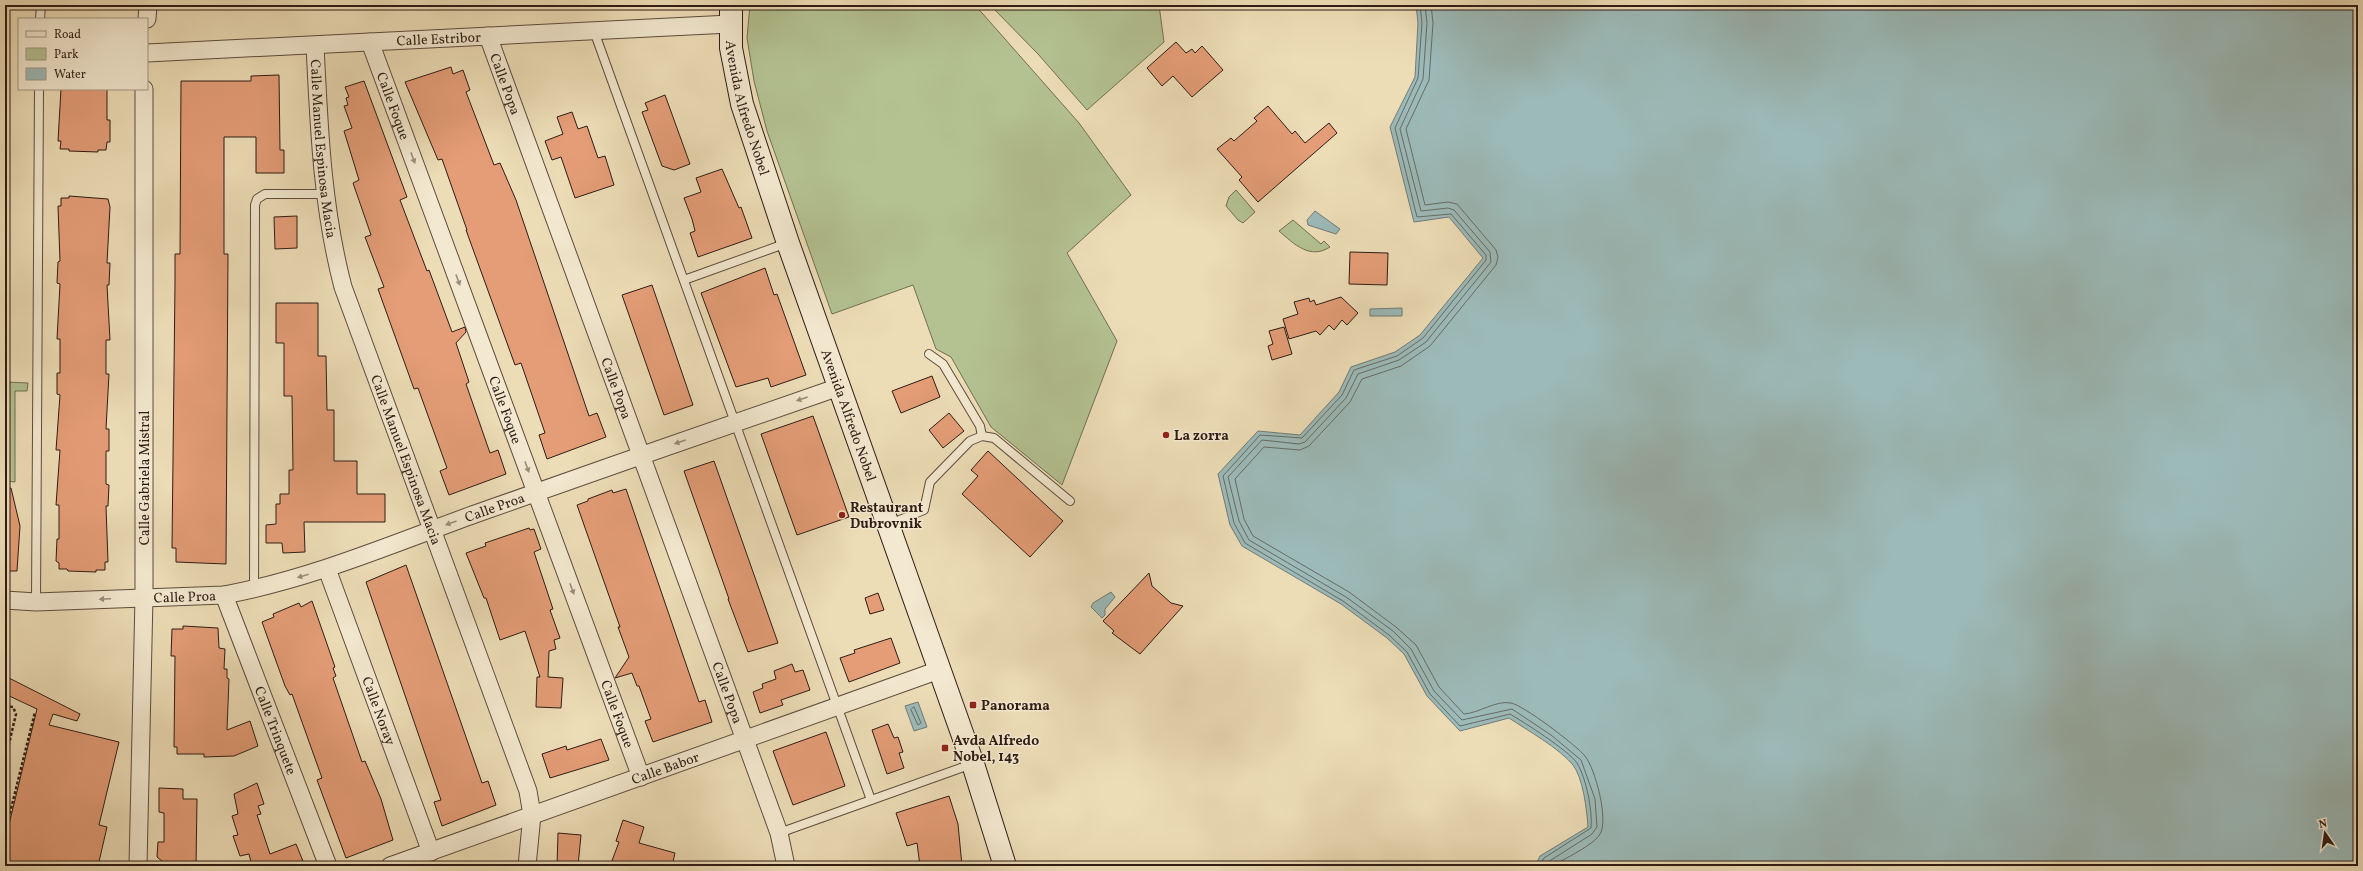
<svg xmlns="http://www.w3.org/2000/svg" width="2363" height="871" viewBox="0 0 2363 871" font-family="Vollkorn,serif">
<style>
.green{fill:#b4c292;stroke:#716f54}
.water{fill:#9cbab8;stroke:#707b77}
.lines{fill:none;stroke-linecap:round;stroke-linejoin:round}
.shore{stroke:#656b66;stroke-width:1}
.building{fill:#e49d77;stroke:#2e1c15}
.lane-casing{stroke:#5e4c3e;stroke-width:10}
.street-casing{stroke:#5e4c3e;stroke-width:19}
.secondary-casing{stroke:#2e1c15;stroke-width:24}
.path{stroke:#2e1c15;stroke-width:2.5;stroke-dasharray:3 2;stroke-linecap:butt}
.lane{stroke:#f3e9d0;stroke-width:8}
.street{stroke:#f3e9d0;stroke-width:17}
.secondary{stroke:#f3e9d0;stroke-width:22}
.oneway{fill:#9a8d7c}
.poi-dot{fill:#8f2418;stroke:#f3e9d0;stroke-width:1.5}
.labels{text-anchor:middle;stroke-width:3;stroke-linejoin:round;paint-order:stroke}
.street-label{font-size:14px;fill:#2e1c15;stroke:#f3e9d0}
.poi-label{font-size:14px;font-weight:bold;fill:#2e1c15;stroke:#f3e9d0;text-anchor:start}
</style>
<rect width="100%" height="100%" fill="#edddb7"/>
<filter id="stains"><feTurbulence type="fractalNoise" baseFrequency=".005" numOctaves="4"/><feColorMatrix values="0 0 0 0 .2 0 0 0 0 .09 0 0 0 0 .02 0 0 0 .5 -.17"/></filter>
<radialGradient id="worn" r=".72"><stop offset=".6" stop-color="#630" stop-opacity="0"/><stop offset="1" stop-color="#630" stop-opacity=".3"/></radialGradient>
<g class="green">
<path d="M 750,5 L 975,5 L 1079,123 L 1131,195 L 1067,253 L 1117,341 L 1062,485 L 991,427 L 951,357 L 936,349 L 913,285 L 832,314 L 767,131 L 754,81 L 747,38 Z"/>
<path d="M 990,5 L 1159,5 L 1164,42 L 1087,110 L 1038,54 Z"/>
<path d="M 1236,190 L 1255,212 L 1243,223 L 1238,220 L 1226,206 L 1229,197 Z"/>
<path d="M 1293,220 L 1321,244 L 1324,241 L 1330,247 C 1310,260 1294,244 1279,231 Z"/>
<path d="M 5,382 L 28,383 L 27,391 L 15,391 L 15,482 L 5,481 Z"/>
</g>
<g class="water">
<path d="M 1416,5 L 2358,5 L 2358,866 L 1535,866 L 1540,856 L 1588,827 C 1587,810 1583,778 1573,765 C 1559,748 1527,730 1509,718 L 1460,731 L 1427,696 L 1404,654 L 1387,638 L 1341,604 L 1242,546 L 1230,525 L 1218,474 L 1258,431 L 1300,435 L 1339,392 L 1351,367 L 1395,352 L 1420,335 L 1483,258 L 1449,217 L 1414,222 L 1390,127 L 1415,77 L 1418,23 Z"/>
<path d="M 1315,211 L 1340,229 L 1336,234 L 1308,225 L 1307,220 Z"/>
<path d="M 1402,308 L 1402,316 L 1370,316 L 1370,309 Z"/>
<path d="M 1111,592 L 1115,597 L 1105,609 L 1105,615 L 1102,618 L 1091,607 L 1093,603 Z"/>
<path d="M 918,702 L 927,727 L 914,731 L 905,706 Z"/>
</g>
<g class="lines">
<g class="shore">
<path d="M 1420,5 L 1422,23 L 1418,78 L 1395,128 L 1417,217 L 1451,214 L 1486,255 L 1486,260 L 1423,338 L 1397,356 L 1354,370 L 1342,395 L 1302,438 L 1260,435 L 1223,476 L 1234,523 L 1245,543 L 1343,601 L 1389,635 L 1407,652 L 1430,694 L 1460,726 L 1510,714 C 1525,723 1568,750 1577,763 C 1586,777 1593,812 1591,828 L 1544,858 L 1539,866"/>
<path d="M 1425,5 L 1427,23 L 1423,79 L 1400,129 L 1421,211 L 1448,208 L 1454,210 L 1490,252 L 1491,262 L 1426,342 L 1399,360 L 1358,374 L 1346,398 L 1305,442 L 1299,444 L 1262,440 L 1228,477 L 1239,521 L 1249,540 L 1346,597 L 1393,631 L 1411,649 L 1434,691 L 1462,720 L 1512,709 L 1551,735 L 1581,760 L 1595,799 L 1597,827 L 1592,834 L 1548,862 L 1545,866"/>
<path d="M 1431,5 L 1433,23 L 1429,80 L 1406,129 L 1425,205 L 1448,202 L 1457,204 L 1496,250 L 1498,257 L 1496,265 L 1430,346 L 1401,366 L 1362,379 L 1350,402 L 1309,446 L 1300,450 L 1264,447 L 1235,479 L 1244,519 L 1253,536 L 1349,592 L 1396,627 L 1416,645 L 1439,687 L 1464,714 C 1479,713 1496,700 1511,703 C 1523,705 1576,745 1585,756 C 1595,768 1609,820 1600,834 C 1594,845 1564,859 1552,866"/>
<path d="M 914,707 L 921,723 L 918,725 L 911,710 Z"/>
</g>
</g>
<g class="building">
<path d="M 1176,42 L 1186,53 L 1192,49 L 1195,53 L 1202,46 L 1223,70 L 1192,97 L 1173,76 L 1162,86 L 1147,68 Z"/>
<path d="M 451,67 L 453,74 L 463,70 L 470,90 L 466,92 L 494,165 L 500,163 L 516,200 L 589,416 L 597,413 L 606,437 L 547,459 L 539,435 L 545,433 L 521,363 L 515,365 L 466,230 L 467,230 L 442,159 L 438,160 L 405,82 Z"/>
<path d="M 279,75 L 280,150 L 284,150 L 284,173 L 256,173 L 256,137 L 224,137 L 224,254 L 228,254 L 226,564 L 176,562 L 176,548 L 172,548 L 175,283 L 175,254 L 180,254 L 181,81 L 251,81 L 251,76 Z"/>
<path d="M 364,81 L 407,197 L 400,200 L 427,271 L 429,270 L 452,332 L 465,327 L 466,332 L 456,343 L 469,382 L 466,384 L 490,453 L 498,450 L 506,474 L 449,495 L 440,471 L 447,468 L 418,388 L 414,389 L 378,289 L 384,287 L 365,237 L 371,235 L 353,183 L 359,180 L 344,131 L 352,128 L 344,106 L 348,105 L 346,98 L 349,97 L 345,87 Z"/>
<path d="M 61,89 L 107,89 L 107,120 L 110,120 L 110,142 L 107,142 L 106,150 L 98,150 L 98,152 L 69,151 L 69,149 L 60,149 L 61,141 L 58,141 Z"/>
<path d="M 665,95 L 690,164 L 674,170 L 662,166 L 642,112 L 648,110 L 645,103 Z"/>
<path d="M 1268,106 L 1292,134 L 1295,131 L 1305,143 L 1329,123 L 1337,133 L 1258,202 L 1239,180 L 1242,177 L 1217,149 L 1231,138 L 1234,141 L 1257,121 L 1254,118 Z"/>
<path d="M 572,112 L 578,129 L 587,126 L 598,158 L 605,156 L 614,185 L 575,198 L 561,157 L 552,160 L 545,141 L 563,134 L 557,117 Z"/>
<path d="M 722,169 L 739,208 L 741,207 L 752,238 L 698,257 L 690,233 L 695,231 L 692,219 L 684,198 L 701,192 L 696,178 Z"/>
<path d="M 69,196 L 108,199 L 110,207 L 107,263 L 110,263 L 109,285 L 107,285 L 110,340 L 106,340 L 106,374 L 109,374 L 106,429 L 109,429 L 109,451 L 106,451 L 106,484 L 109,485 L 108,506 L 106,506 L 108,562 L 105,562 L 105,570 L 96,570 L 96,572 L 68,571 L 67,569 L 59,569 L 59,563 L 56,561 L 57,539 L 59,539 L 59,505 L 56,505 L 60,450 L 56,450 L 60,395 L 57,394 L 57,373 L 60,373 L 60,339 L 57,339 L 60,284 L 57,283 L 58,262 L 60,261 L 58,206 L 61,206 L 61,198 L 69,198 Z"/>
<path d="M 297,216 L 297,248 L 275,249 L 274,217 Z"/>
<path d="M 1350,252 L 1388,253 L 1387,285 L 1349,284 Z"/>
<path d="M 765,268 L 774,295 L 777,294 L 806,375 L 771,387 L 768,378 L 736,387 L 701,293 Z"/>
<path d="M 652,285 L 693,405 L 664,415 L 622,295 Z"/>
<path d="M 1341,297 L 1358,313 L 1347,325 L 1342,320 L 1334,330 L 1329,325 L 1320,335 L 1316,331 L 1289,339 L 1283,319 L 1298,314 L 1294,302 L 1309,298 L 1310,302 L 1314,300 L 1316,305 Z"/>
<path d="M 276,303 L 318,303 L 318,356 L 326,356 L 327,410 L 334,410 L 334,461 L 357,461 L 357,494 L 385,494 L 385,522 L 304,522 L 305,552 L 283,553 L 282,543 L 266,543 L 266,525 L 276,524 L 276,504 L 280,504 L 280,494 L 289,494 L 289,470 L 293,470 L 292,396 L 284,396 L 284,343 L 276,343 Z"/>
<path d="M 1284,327 L 1292,354 L 1272,360 L 1268,346 L 1273,344 L 1269,331 Z"/>
<path d="M 932,376 L 940,397 L 901,413 L 892,391 Z"/>
<path d="M 949,413 L 964,431 L 943,448 L 929,430 Z"/>
<path d="M 813,416 L 849,517 L 797,535 L 761,434 Z"/>
<path d="M 988,451 L 1063,521 L 1030,557 L 962,494 L 978,476 L 971,470 Z"/>
<path d="M 714,461 L 778,643 L 748,652 L 728,599 L 729,599 L 684,471 Z"/>
<path d="M 11,488 L 20,526 L 17,571 L 5,571 L 5,489 Z"/>
<path d="M 626,489 L 699,702 L 705,700 L 712,722 L 653,742 L 645,721 L 651,719 L 639,686 L 637,686 L 632,673 L 615,678 L 629,657 L 618,627 L 620,627 L 577,505 L 588,501 L 588,499 L 612,490 L 613,493 Z"/>
<path d="M 529,528 L 530,530 L 534,529 L 541,549 L 534,552 L 553,609 L 550,610 L 560,638 L 554,640 L 556,649 L 549,651 L 548,677 L 563,678 L 561,708 L 536,707 L 537,677 L 540,677 L 525,631 L 500,640 L 486,598 L 484,598 L 466,553 L 486,546 L 485,543 Z"/>
<path d="M 406,565 L 482,783 L 488,781 L 496,805 L 442,826 L 434,802 L 441,800 L 366,582 Z"/>
<path d="M 1149,573 L 1152,586 L 1171,603 L 1183,606 L 1140,654 L 1112,633 L 1114,631 L 1103,621 Z"/>
<path d="M 878,593 L 884,610 L 870,614 L 865,598 Z"/>
<path d="M 312,601 L 335,667 L 333,668 L 336,676 L 333,678 L 362,762 L 365,761 L 381,799 L 393,840 L 346,858 L 317,780 L 322,778 L 292,694 L 290,695 L 285,686 L 262,622 L 274,617 L 273,614 L 299,603 L 301,607 Z"/>
<path d="M 183,626 L 218,628 L 219,648 L 225,649 L 224,669 L 227,669 L 227,678 L 229,679 L 227,730 L 250,721 L 258,746 L 234,756 L 204,757 L 204,754 L 177,754 L 177,747 L 174,747 L 175,656 L 171,656 L 172,629 L 183,629 Z"/>
<path d="M 891,638 L 900,663 L 849,682 L 840,658 L 855,653 L 854,650 Z"/>
<path d="M 792,664 L 795,672 L 803,670 L 810,690 L 781,700 L 783,705 L 760,713 L 753,692 L 763,688 L 762,684 L 776,679 L 774,671 Z"/>
<path d="M 9,678 L 80,714 L 77,721 L 53,714 L 49,725 L 119,742 L 99,825 L 107,827 L 98,866 L 5,866 L 5,841 L 37,709 L 5,694 Z"/>
<path d="M 888,724 L 894,738 L 898,737 L 903,752 L 899,753 L 904,768 L 887,774 L 872,730 Z"/>
<path d="M 826,732 L 845,786 L 793,805 L 773,751 Z"/>
<path d="M 601,739 L 609,760 L 550,778 L 542,754 L 566,746 L 567,750 Z"/>
<path d="M 257,783 L 264,804 L 258,806 L 261,814 L 257,815 L 270,854 L 296,844 L 305,866 L 243,866 L 251,862 L 249,854 L 240,856 L 233,836 L 238,835 L 232,816 L 238,814 L 234,794 Z"/>
<path d="M 159,788 L 183,789 L 183,799 L 197,799 L 196,866 L 162,866 L 162,861 L 157,857 L 158,842 L 164,842 L 164,813 L 159,812 Z"/>
<path d="M 949,796 L 958,824 L 962,866 L 920,866 L 917,843 L 907,846 L 896,813 Z"/>
<path d="M 623,820 L 644,827 L 639,843 L 675,853 L 672,866 L 610,866 L 619,842 L 616,841 Z"/>
<path d="M 558,833 L 581,835 L 578,866 L 557,866 Z"/>
</g>
<g class="lines">
<g class="lane-casing">
<g id="lane">
<path d="M 40,19 L 41,5"/>
<path d="M 594,31 L 871,800"/>
<path d="M 684,280 L 787,243"/>
<path d="M 929,354 L 943,364 L 980,426 L 982,436"/>
<path d="M 890,524 L 924,510 L 930,482 L 970,441 L 982,436 L 994,438 L 1070,501"/>
<path d="M 254,590 L 255,205 L 257,199 L 265,194 L 325,194"/>
<path d="M 36,602 L 39,89"/>
<path d="M 779,833 L 972,764"/>
</g>
</g>
<g class="street-casing">
<g id="street">
<path d="M 147,19 L 148,5"/>
<path id="s1" d="M 488,36 L 779,833 L 786,866"/>
<path id="s2" d="M 370,42 L 641,777"/>
<path id="s3" d="M 315,45 C 319,127 322,207 343,287 L 528,791 L 532,815 L 527,866"/>
<path id="s4" d="M 147,53 L 730,24"/>
<path id="s5" d="M 327,569 L 431,852"/>
<path id="s6" d="M 224,595 L 328,866"/>
<path id="s7" d="M 5,600 L 36,602 L 224,595 C 311,579 392,544 475,514 C 596,471 718,429 839,387"/>
<path d="M 138,866 L 144,597 L 144,89"/>
<path id="s8" d="M 390,866 L 939,670"/>
</g>
</g>
<g class="secondary-casing">
<g id="secondary">
<path id="s9" d="M 731,5 L 731,48 L 742,104 L 788,243 L 973,764 L 1005,866"/>
</g>
</g>
<g class="path">
<path d="M 5,706 L 13,707 L 16,714 L 5,761"/>
<path d="M 5,833 L 35,712"/>
</g>
<use href="#lane" class="lane"/>
<use href="#street" class="street"/>
<use href="#secondary" class="secondary"/>
</g>
<defs><path id="oneway-solid" d="M-6-.8H1V-3.2L6.5 0L1 3.2V.8H-6Z"/></defs>
<g class="oneway">
<use href="#oneway-solid" transform="translate(413 158) rotate(70)"/>
<use href="#oneway-solid" transform="translate(458 280) rotate(70)"/>
<use href="#oneway-solid" transform="translate(802 399) rotate(161)"/>
<use href="#oneway-solid" transform="translate(680 442) rotate(161)"/>
<use href="#oneway-solid" transform="translate(527 467) rotate(70)"/>
<use href="#oneway-solid" transform="translate(451 523) rotate(160)"/>
<use href="#oneway-solid" transform="translate(303 576) rotate(164)"/>
<use href="#oneway-solid" transform="translate(572 589) rotate(70)"/>
<use href="#oneway-solid" transform="translate(105 599) rotate(178)"/>
</g>
<g class="poi-dot">
<circle cx="1166" cy="435" r="4"/>
<circle cx="842" cy="515" r="4"/>
<rect x="969" y="701" width="8" height="8" rx="2"/>
<rect x="941" y="744" width="8" height="8" rx="2"/>
</g>
<g class="labels">
<g class="street-label">
<text dy="5" stroke="none"><textPath href="#s4" startOffset="292">Calle Estribor</textPath></text>
<text dy="5" stroke="none"><textPath href="#s1" startOffset="51">Calle Popa</textPath></text>
<text dy="5" stroke="none"><textPath href="#s2" startOffset="68">Calle Foque</textPath></text>
<text dy="5" stroke="none"><textPath href="#s9" startOffset="105">Avenida Alfredo Nobel</textPath></text>
<text dy="5" stroke="none"><textPath href="#s3" startOffset="104">Calle Manuel Espinosa Macia</textPath></text>
<text dy="5" stroke="none"><textPath href="#s1" startOffset="375">Calle Popa</textPath></text>
<text dy="5" stroke="none"><textPath href="#s2" startOffset="392">Calle Foque</textPath></text>
<text dy="5" stroke="none"><textPath href="#s9" startOffset="429">Avenida Alfredo Nobel</textPath></text>
<text dy="5" stroke="none"><textPath href="#s3" startOffset="428">Calle Manuel Espinosa Macia</textPath></text>
<text transform="translate(144 478) rotate(-90)" y="5">Calle Gabriela Mistral</text>
<text dy="5" stroke="none"><textPath href="#s7" startOffset="504">Calle Proa</textPath></text>
<text dy="5" stroke="none"><textPath href="#s7" startOffset="180">Calle Proa</textPath></text>
<text dy="5" stroke="none"><textPath href="#s1" startOffset="699">Calle Popa</textPath></text>
<text dy="5" stroke="none"><textPath href="#s5" startOffset="151">Calle Noray</textPath></text>
<text dy="5" stroke="none"><textPath href="#s2" startOffset="716">Calle Foque</textPath></text>
<text dy="5" stroke="none"><textPath href="#s6" startOffset="145">Calle Trinquete</textPath></text>
<text dy="5" stroke="none"><textPath href="#s8" startOffset="292">Calle Babor</textPath></text>
</g>
<g class="poi-label">
<text x="1174" y="440">La zorra</text>
<text x="850" y="512">Restaurant<tspan x="850" dy="16">Dubrovnik</tspan></text>
<text x="981" y="710">Panorama</text>
<text x="953" y="745">Avda Alfredo<tspan x="953" dy="16">Nobel, 143</tspan></text>
</g>
</g>
<rect width="2363" height="871" fill="none" stroke="#edddb7" stroke-width="20"/>
<rect x="6" y="6" width="2351" height="859" fill="none" stroke="#2e1c15" stroke-width="2"/>
<rect x="10" y="10" width="2343" height="851" fill="none" stroke="#2e1c15"/>
<rect x="18" y="18" width="130" height="72" fill="#f3e9d0" stroke="#a49785"/>
<rect x="26" y="31" width="20" height="6" fill="#f3e9d0" stroke="#a49785"/>
<text x="54" y="38" font-size="12" fill="#2e1c15">Road</text>
<rect x="26" y="48" width="20" height="12" fill="#b4c292" stroke="#a49785"/>
<text x="54" y="58" font-size="12" fill="#2e1c15">Park</text>
<rect x="26" y="68" width="20" height="12" fill="#9cbab8" stroke="#a49785"/>
<text x="54" y="78" font-size="12" fill="#2e1c15">Water</text>
<g transform="translate(2325 833) rotate(347)" stroke="#f3e9d0" stroke-width="3" paint-order="stroke">
<path d="M0-3L7 15L0 10L-7 15Z" fill="#2e1c15"/>
<text y="-6" font-size="11" font-weight="bold" text-anchor="middle" fill="#2e1c15">N</text>
</g>
<rect width="100%" height="100%" filter="url(#stains)"/>
<rect width="100%" height="100%" fill="url(#worn)"/>
</svg>
